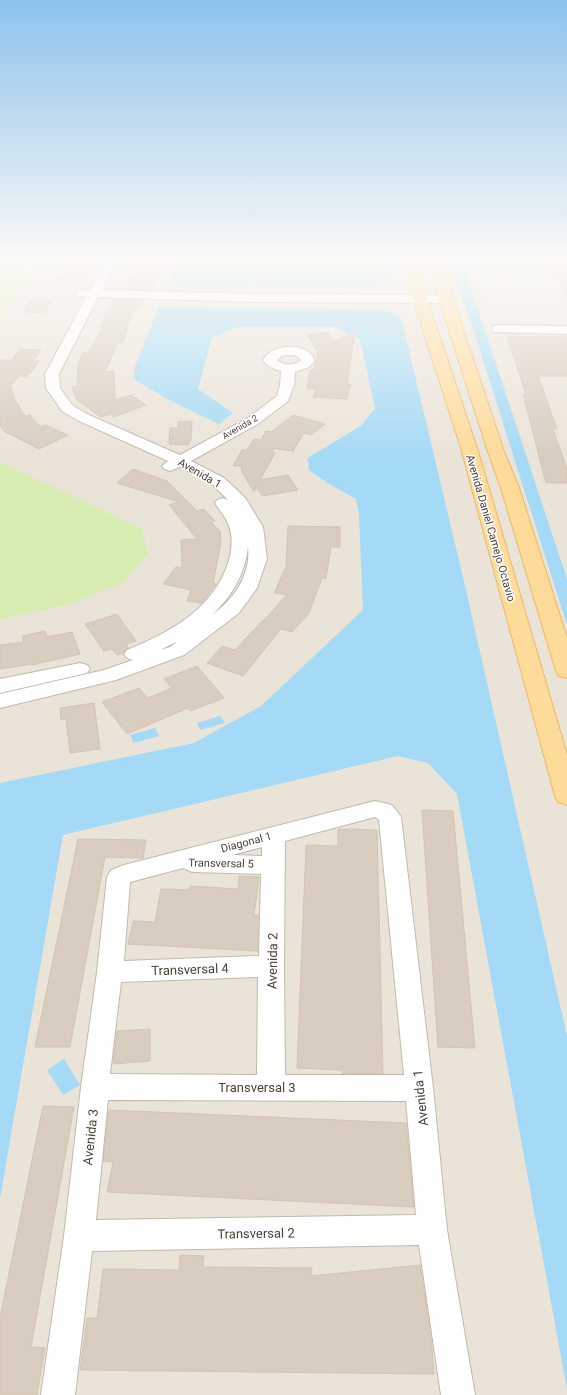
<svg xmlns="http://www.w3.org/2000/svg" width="567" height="1395" viewBox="0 0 567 1395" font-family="Roboto,sans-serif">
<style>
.residential{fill:#eae3d8}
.green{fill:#d6ecb1}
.parking{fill:#e8e5e2}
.water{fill:#a4daf5}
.building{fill:#d8cdbf;stroke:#d4c4b2}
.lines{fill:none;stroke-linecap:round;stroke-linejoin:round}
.minor-casing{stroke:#c2b9ac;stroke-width:2}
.major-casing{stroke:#ebb863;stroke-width:2}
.minor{fill:#fff;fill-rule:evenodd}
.major{fill:#ffdb9a;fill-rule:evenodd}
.labels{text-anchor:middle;stroke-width:3;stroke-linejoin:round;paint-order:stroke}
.far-street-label{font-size:9px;fill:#4b4238;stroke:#fff}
.street-label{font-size:11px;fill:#4b4238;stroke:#fff}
.near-street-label{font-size:13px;fill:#4b4238;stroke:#fff}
</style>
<rect width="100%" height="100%" fill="#f6f2ea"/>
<rect class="residential" x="0" y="261" width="567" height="1134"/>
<g class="green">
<path d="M 0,261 L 37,261 L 0,317 Z"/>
<path d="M 0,462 L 142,529 L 148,554 L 122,583 L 70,604 L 0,619 Z"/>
</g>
<path class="parking" d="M 473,262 L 548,266 L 567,305 L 567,326 L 491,326 Z"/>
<g class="water">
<path d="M 177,261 L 247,261 C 263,266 280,266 296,261 L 389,261 L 393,279 L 384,283 L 341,288 L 169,285 Z"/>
<path d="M 449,261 L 462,261 L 567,579 L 567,625 L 475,335 Z"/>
<path d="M 159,307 L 387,310 L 401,317 L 466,590 L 567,1036 L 567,1389 L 457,794 L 428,763 L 398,756 L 63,835 L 0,1198 L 0,783 L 194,743 L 261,706 L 363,610 L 359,514 L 356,499 L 329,484 L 309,470 L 308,458 L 362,425 L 375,408 L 360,339 L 336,327 L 236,327 L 212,338 L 198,389 L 233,413 L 219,424 L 167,399 L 134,379 L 135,366 Z"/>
<path d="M 220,716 L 225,723 L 200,730 L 197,723 Z"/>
<path d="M 155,728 L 159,736 L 134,743 L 130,735 Z"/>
<path d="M 64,1059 L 80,1085 L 63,1095 L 47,1070 Z"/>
</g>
<g class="building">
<path d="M 74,261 L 94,261 L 76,282 L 57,281 Z"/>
<path d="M 146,261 L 169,261 L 151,290 L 125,289 Z"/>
<path d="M 551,261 L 567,261 L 567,294 Z"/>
<path d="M 118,299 L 144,300 L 137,310 L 133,310 L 123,342 L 118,342 L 105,372 L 114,371 L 115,400 L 131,395 L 146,405 L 114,417 L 110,414 L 101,417 L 76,399 L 72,387 L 77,386 L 78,363 L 83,352 L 88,353 L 101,331 L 106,310 L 109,310 L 114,300 Z"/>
<path d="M 29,300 L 51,301 L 45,313 L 24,312 Z"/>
<path d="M 355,331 L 347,384 L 351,384 L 347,399 L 313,397 L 316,389 L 307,389 L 310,370 L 314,370 L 318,352 L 307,335 L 328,333 L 334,342 Z"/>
<path d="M 507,337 L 567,337 L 567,376 L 538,376 L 557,429 L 553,429 L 567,469 L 567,483 L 546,483 L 523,394 L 526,394 Z"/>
<path d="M 20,349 L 41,350 L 33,361 L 39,361 L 33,370 L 26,377 L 19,376 L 11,386 L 14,398 L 25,416 L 30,415 L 41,427 L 45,425 L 68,435 L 39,449 L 8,433 L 6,433 L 0,426 L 0,360 L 11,360 Z"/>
<path d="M 293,415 L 325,424 L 311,435 L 304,433 L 293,451 L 271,448 L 275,453 L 260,480 L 288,475 L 298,490 L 262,496 L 256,487 L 254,492 L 242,472 L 241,466 L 233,466 L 242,450 L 247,450 L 254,439 L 261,440 L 266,431 L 271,432 Z"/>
<path d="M 192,421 L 191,440 L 188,445 L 169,444 L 170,428 L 178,428 L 178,422 Z"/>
<path d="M 133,469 L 167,481 L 197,511 L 204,509 L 215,521 L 211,522 L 220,531 L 221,543 L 213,583 L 216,584 L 202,603 L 187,601 L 191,590 L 163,584 L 176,567 L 182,568 L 181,540 L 197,539 L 169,505 L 179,502 L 117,483 Z"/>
<path d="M 288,526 L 340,527 L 340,547 L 331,547 L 326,578 L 322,578 L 309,613 L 292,632 L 281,629 L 243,676 L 207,663 L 222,646 L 235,650 L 263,620 L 264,620 L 287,595 L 274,593 L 286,567 Z"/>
<path d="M 117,614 L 136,641 L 126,644 L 128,648 L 123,653 L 117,655 L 112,649 L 104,651 L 85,624 Z"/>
<path d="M 45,631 L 47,637 L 72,632 L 80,654 L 32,665 L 31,664 L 0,669 L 0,645 L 24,642 L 22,636 Z"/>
<path d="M 197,666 L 224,698 L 190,711 L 188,708 L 127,734 L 102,702 L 139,688 L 148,698 L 172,688 L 164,679 Z"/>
<path d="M 94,703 L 100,749 L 70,753 L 66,719 L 61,720 L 60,708 Z"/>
<path d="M 422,810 L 453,811 L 475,1048 L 438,1047 Z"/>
<path d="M 338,829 L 377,830 L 383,1074 L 342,1074 L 342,1070 L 297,1068 L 306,845 L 338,846 Z"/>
<path d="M 78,839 L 146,840 L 143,858 L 105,857 L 70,1047 L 35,1047 Z"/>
<path d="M 239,876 L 259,877 L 254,915 L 258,915 L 258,951 L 128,944 L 133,921 L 155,922 L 161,889 L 189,890 L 190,886 L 238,889 Z"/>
<path d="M 150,1029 L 150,1061 L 113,1064 L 117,1031 Z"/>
<path d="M 43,1106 L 74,1107 L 31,1347 L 45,1348 L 37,1395 L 0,1395 L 0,1318 Z"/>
<path d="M 109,1110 L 406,1123 L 414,1207 L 107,1192 L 113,1162 L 103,1161 Z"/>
<path d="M 180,1255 L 204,1256 L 203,1267 L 312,1268 L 311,1276 L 420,1265 L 431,1337 L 434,1374 L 80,1370 L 87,1318 L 97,1318 L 103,1269 L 179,1270 Z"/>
</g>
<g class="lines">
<g class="minor-casing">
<g id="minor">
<path d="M 105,261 L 117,261 L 102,290 L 252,294 L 446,295 L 450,296 L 452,299 L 450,302 L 446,303 L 252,302 L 98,297 L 59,374 L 60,388 L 72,405 L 89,415 L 180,455 L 248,418 L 277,396 L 280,385 L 281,371 C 273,369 268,367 263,360 C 272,343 308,341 315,361 L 309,367 L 295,372 L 294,385 L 288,401 L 258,424 L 191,461 L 224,478 L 235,488 L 246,499 L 263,527 L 267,559 L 257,588 L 239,613 L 184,655 L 116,680 L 0,708 L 0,694 L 104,670 L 133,660 L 127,658 L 124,654 L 127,650 C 171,632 215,608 229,560 C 232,549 233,537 229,526 C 226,517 220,511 215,503 L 217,500 L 223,498 L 228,500 L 212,484 L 180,467 L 170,471 L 165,469 L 162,466 L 168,461 L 79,421 L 62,411 L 46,388 L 45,374 L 86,297 L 78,296 L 76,293 L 78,290 L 90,290 ZM 290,355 L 297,356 L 301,360 C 293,366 285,366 277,360 L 282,356 ZM 248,547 C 251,575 234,599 212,615 C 232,596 245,574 248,547 ZM 178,641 L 170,647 L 160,650 Z"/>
<path d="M 498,325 L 567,326 L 567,334 L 493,332 L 492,329 L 493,326 Z"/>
<path d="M 80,663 L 87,665 L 90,669 L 87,673 L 0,693 L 0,679 Z"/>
<path d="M 375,801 L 392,805 L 401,817 L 433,1088 L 447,1230 L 475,1395 L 441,1395 L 419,1245 L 92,1251 L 75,1395 L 41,1395 L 64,1236 L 81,1087 L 97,972 L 107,877 L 111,870 L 124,865 ZM 375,817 L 379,820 L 404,1075 L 285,1075 L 284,966 L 285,841 ZM 262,847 L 262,856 L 232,855 ZM 183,868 L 192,872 L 261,874 L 259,956 L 124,961 L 130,882 ZM 258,977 L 257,1075 L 110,1074 L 121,982 ZM 108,1100 L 406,1101 L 416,1215 L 96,1220 Z"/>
</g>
</g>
<g class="major-casing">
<g id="major">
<path d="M 406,261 L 418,261 L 427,299 L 477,448 L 567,755 L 567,805 L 558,802 L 555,796 L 461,448 L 413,299 Z"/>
<path d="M 430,261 L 442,261 L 451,293 L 504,452 L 519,488 L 567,638 L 567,678 L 559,676 L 556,671 L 501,488 L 488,452 L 437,293 Z"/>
</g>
</g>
<use href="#minor" class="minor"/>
<use href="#major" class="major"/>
</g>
<linearGradient id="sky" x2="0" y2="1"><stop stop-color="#8dc3ed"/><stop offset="0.57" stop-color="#fbf9f6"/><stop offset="1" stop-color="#fbf9f6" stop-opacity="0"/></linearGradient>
<rect width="567" height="456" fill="url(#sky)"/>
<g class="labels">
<g class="far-street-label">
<text transform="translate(240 427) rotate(-30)" y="3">Avenida 2</text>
</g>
<g class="street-label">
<text transform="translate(200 473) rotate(30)" y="4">Avenida 1</text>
<text transform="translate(491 528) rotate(74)" y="4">Avenida Daniel Camejo Octavio</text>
<text transform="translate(246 842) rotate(-15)" y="4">Diagonal 1</text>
<text transform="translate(221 863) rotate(1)" y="4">Transversal 5</text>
</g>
<g class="near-street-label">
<text transform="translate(272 961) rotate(-89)" y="5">Avenida 2</text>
<text transform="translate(190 969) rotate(-2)" y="5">Transversal 4</text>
<text x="257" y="1092">Transversal 3</text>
<text transform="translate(420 1098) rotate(-96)" y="5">Avenida 1</text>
<text transform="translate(90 1137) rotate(-84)" y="5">Avenida 3</text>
<text transform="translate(256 1233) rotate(-1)" y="5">Transversal 2</text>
</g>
</g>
</svg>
